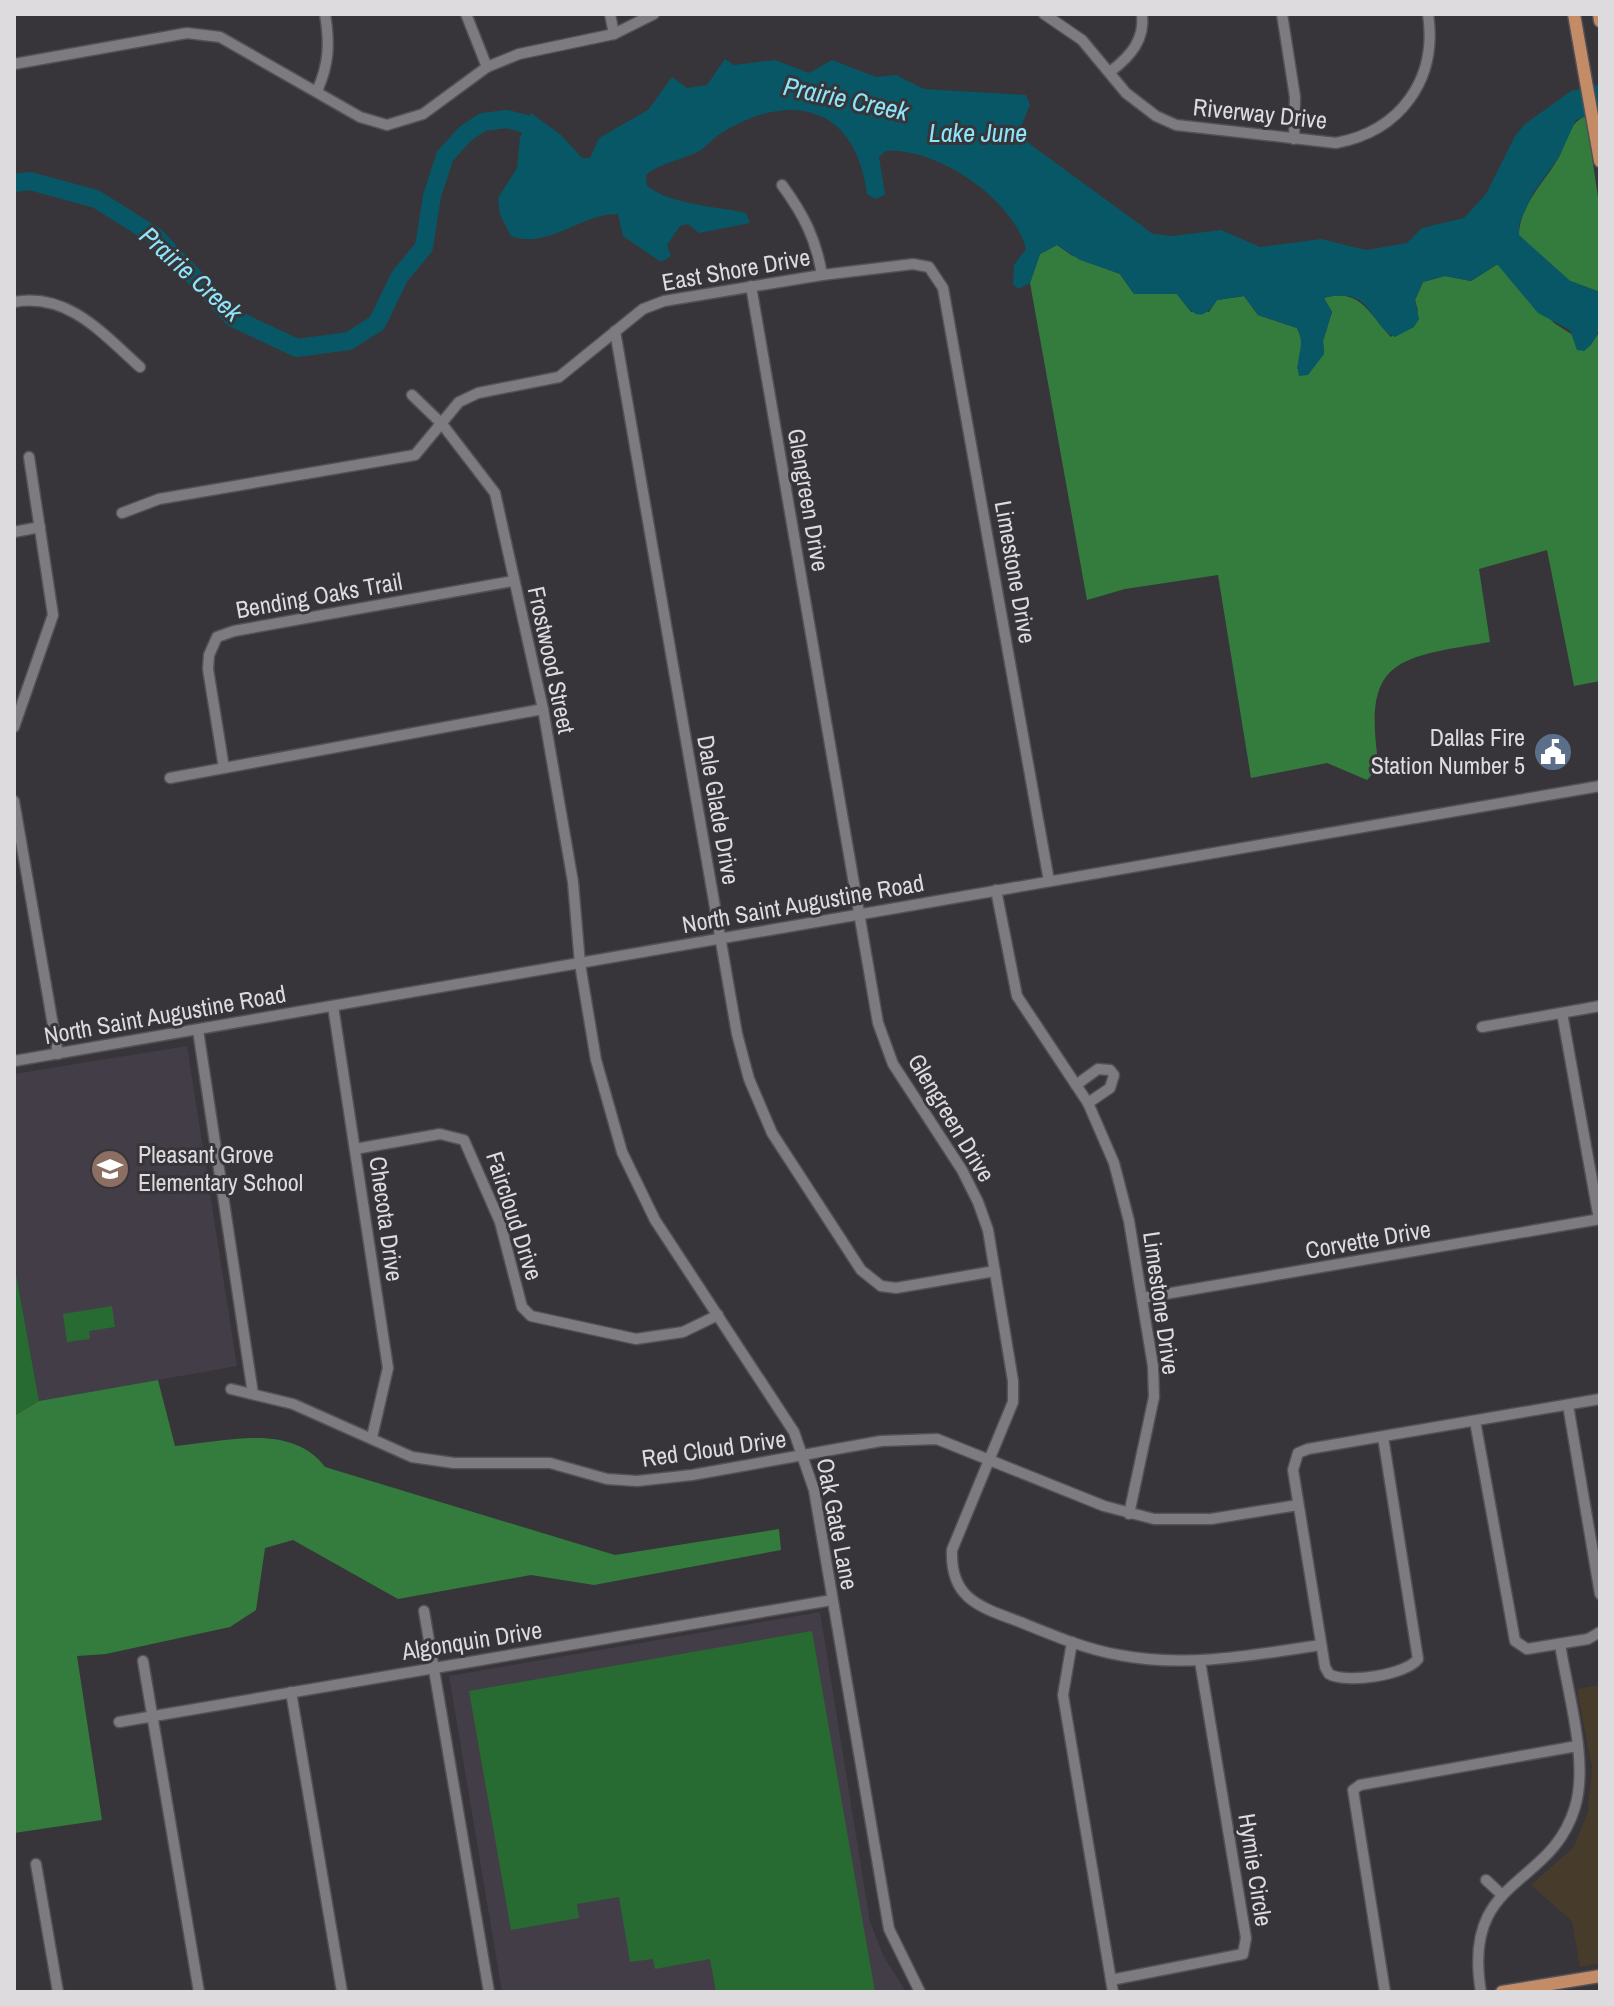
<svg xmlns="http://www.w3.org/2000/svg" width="1614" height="2006" viewBox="0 0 1614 2006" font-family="'Archivo Narrow',sans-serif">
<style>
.commercial{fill:#473c2c}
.built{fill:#423d47}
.green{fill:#276b32}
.forest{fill:#337c3e}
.water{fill:#085766}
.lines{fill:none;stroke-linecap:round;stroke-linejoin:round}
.river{stroke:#085766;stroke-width:18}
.minor-casing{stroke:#535155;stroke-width:13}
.major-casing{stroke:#535155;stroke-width:15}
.minor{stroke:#7d7b80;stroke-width:10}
.major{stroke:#c48b67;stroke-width:12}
.labels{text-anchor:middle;stroke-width:6;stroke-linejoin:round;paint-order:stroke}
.street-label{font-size:24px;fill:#dddbde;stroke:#373539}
.poi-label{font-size:24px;fill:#dddbde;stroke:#373539;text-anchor:end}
.water-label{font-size:26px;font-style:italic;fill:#8ce5f9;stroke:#373539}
</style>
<rect width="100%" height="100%" fill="#373539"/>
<path class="commercial" d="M 1600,1685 L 1600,1963 L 1580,1967 L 1572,1921 L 1531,1885 L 1574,1847 L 1588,1812 L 1592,1767 L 1577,1689 Z"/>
<g class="built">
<path d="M 187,1046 L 237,1366 L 39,1401 L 14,1263 L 14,1074 Z"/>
<path d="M 820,1612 L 870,1922 L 884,1957 L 906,1992 L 502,1992 L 449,1676 Z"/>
</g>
<g class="green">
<path d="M 14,1263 L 39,1401 L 14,1416 Z"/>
<path d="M 112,1306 L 115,1327 L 89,1331 L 90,1339 L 67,1342 L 63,1314 Z"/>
<path d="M 812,1631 L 875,1992 L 716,1992 L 710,1959 L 655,1969 L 653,1959 L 630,1962 L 619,1897 L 577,1904 L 579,1918 L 511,1930 L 469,1691 Z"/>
</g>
<g class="forest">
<path d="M 1586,116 L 1600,211 L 1600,292 L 1570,281 L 1519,236 C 1519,205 1545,182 1559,157 C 1568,140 1567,124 1586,116 Z"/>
<path d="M 1057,245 L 1071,255 L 1120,274 L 1134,294 L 1177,294 L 1191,312 L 1209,312 L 1217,300 L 1244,296 L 1258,315 L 1297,328 L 1303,343 L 1297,369 L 1324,354 L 1323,341 L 1332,312 L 1324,298 C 1360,287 1370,315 1391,337 L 1418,311 L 1415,300 L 1423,282 L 1445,276 L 1471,281 L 1498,264 L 1554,323 L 1590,346 L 1600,331 L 1600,681 L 1574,686 L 1547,550 L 1479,569 L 1490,642 C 1395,658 1362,659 1379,767 L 1367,780 L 1327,763 L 1251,778 L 1218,575 L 1125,589 L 1087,600 L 1030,283 L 1040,254 Z"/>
<path d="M 158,1380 L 175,1446 C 225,1442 291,1422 325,1467 L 615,1555 L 779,1529 L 781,1550 L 594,1585 L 531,1575 L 398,1599 L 293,1540 L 265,1548 L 256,1610 L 230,1627 L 106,1654 L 77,1656 L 102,1820 L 14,1833 L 14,1416 L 39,1401 Z"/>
</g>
<path class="water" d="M 725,59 L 734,65 L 775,60 L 809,73 L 832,60 L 876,77 L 896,75 L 924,89 L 1026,95 L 1030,105 L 1022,124 L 1027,142 L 1153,234 L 1172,236 L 1221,230 L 1260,247 L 1321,239 L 1366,250 L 1407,243 L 1422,228 L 1464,218 L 1486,194 L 1515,136 L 1525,124 L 1571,91 L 1600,84 L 1600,111 L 1576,120 L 1559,157 L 1533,193 L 1519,224 L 1519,235 L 1570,281 L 1600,292 C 1600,315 1604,336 1584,351 L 1577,350 L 1570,330 L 1538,313 L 1497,264 L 1471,281 L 1445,276 L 1423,282 L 1415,300 L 1419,319 L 1414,327 L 1395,337 C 1368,325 1373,285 1324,298 L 1332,312 L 1323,341 L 1324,354 L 1308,375 L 1299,376 C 1294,358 1307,346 1297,328 L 1258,315 L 1244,296 L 1217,300 C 1200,326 1191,313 1177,294 L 1134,294 L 1120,274 L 1080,260 L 1057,245 L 1040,254 L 1030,283 L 1018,289 L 1013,284 L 1014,265 L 1026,249 C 1014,200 937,147 886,151 L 879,157 L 885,195 L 875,199 L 867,194 C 856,106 791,89 720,134 C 713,138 708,145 701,150 C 684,160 661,162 646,175 L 647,186 C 672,205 715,206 746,213 L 750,223 L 699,233 L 688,224 L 680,226 L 667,245 L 671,256 L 661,262 L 623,236 L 618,214 C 583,213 547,250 511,236 L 500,215 L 498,198 L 517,168 L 520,138 L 531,113 L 561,135 L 582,158 L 590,158 L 599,138 L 648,110 L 672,77 L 687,88 L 707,85 Z"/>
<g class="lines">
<path class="river" d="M 14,183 L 30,181 L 96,199 L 155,236 L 233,318 L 297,348 L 349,341 L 377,323 L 400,276 L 424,247 L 432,196 L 445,156 L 466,133 L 483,122 L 507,119 L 526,124 L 544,141"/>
<g class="minor-casing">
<g id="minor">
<path d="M 466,14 L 487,67"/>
<path d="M 610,14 L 614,34"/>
<path d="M 1044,14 L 1082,40 L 1126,93 L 1156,116 L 1176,125 L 1336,143 C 1400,131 1438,80 1428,14"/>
<path d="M 1282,14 L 1295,97 L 1294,139"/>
<path d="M 14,64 L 187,33 L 220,37 L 360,117 L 387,125 L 423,114 L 487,67 L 519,54 L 614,34 L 654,14"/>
<path d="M 1111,71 C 1131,56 1145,39 1142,14"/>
<path d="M 317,91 C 329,64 330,44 325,14"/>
<path d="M 782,185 C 804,215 816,239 822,275"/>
<path d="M 751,286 L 878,1023 L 893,1064 L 962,1170 L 978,1202 L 988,1230 L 1013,1381 L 1013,1402 L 952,1550 C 950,1599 980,1607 1020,1622 C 1052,1635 1085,1649 1119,1655 C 1186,1668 1254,1655 1321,1645"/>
<path d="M 14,302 C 68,292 103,334 140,367"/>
<path d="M 615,331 L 737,1034 L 749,1079 L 772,1133 L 861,1270 L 881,1286 L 896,1288 L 995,1271"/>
<path d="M 412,395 L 442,424 L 495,493 L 543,709 L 573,882 L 580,964 L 596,1060 L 622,1152 L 655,1220 L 794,1432 L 814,1490 L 889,1929 L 920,1992"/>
<path d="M 122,513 L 159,499 L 415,455 L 459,402 L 478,393 L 559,377 L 643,309 L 664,301 L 822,275 L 913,264 L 929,267 L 943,288 L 1049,881"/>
<path d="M 14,532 L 40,527"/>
<path d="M 14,727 L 53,615 L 29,457"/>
<path d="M 224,768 L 208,669 L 209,655 L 217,637 L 234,631 L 513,581"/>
<path d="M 170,778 L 543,709"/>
<path d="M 14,801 L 58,1054"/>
<path d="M 996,890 L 1017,996 L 1088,1103 L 1114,1163 L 1129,1221 L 1153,1366 L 1154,1397 L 1129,1514"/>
<path d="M 333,1006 L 388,1368 L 372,1437"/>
<path d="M 1562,1013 L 1599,1219"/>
<path d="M 1482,1027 L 1600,1006"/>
<path d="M 198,1030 L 253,1394"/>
<path d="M 14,1061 L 1600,786"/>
<path d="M 1076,1085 L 1098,1069 L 1110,1070 L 1114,1075 L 1110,1088 L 1088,1103"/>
<path d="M 355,1149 L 440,1134 L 464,1140 L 500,1222 L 522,1307 L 531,1316 L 636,1339 L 683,1332 L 718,1315"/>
<path d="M 1142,1298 L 1600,1219"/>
<path d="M 231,1389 L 293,1404 L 412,1457 L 454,1463 L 550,1463 L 607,1479 L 637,1481 L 692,1475 L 881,1441 L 937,1439 L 1104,1506 L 1154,1519 L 1211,1519 L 1298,1505"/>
<path d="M 1568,1405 L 1600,1594"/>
<path d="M 1475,1421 L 1515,1641 L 1527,1649 L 1588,1639 L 1600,1632"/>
<path d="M 1383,1437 L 1418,1659 C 1406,1675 1346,1684 1329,1674 L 1325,1667 L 1293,1470 L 1298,1453 L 1308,1449 L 1600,1399"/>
<path d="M 424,1611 L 489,1992"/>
<path d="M 1072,1642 L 1063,1695 L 1113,1992"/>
<path d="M 143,1661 L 199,1992"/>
<path d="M 291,1692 L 342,1992"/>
<path d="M 119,1722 L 832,1600"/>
<path d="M 36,1864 L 58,1992"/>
<path d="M 1486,1880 L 1501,1894"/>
<path d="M 1111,1980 L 1243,1954 L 1246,1938 L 1200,1661"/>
<path d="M 1385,1992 L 1353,1790 L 1360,1785 L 1577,1746"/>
<path d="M 1481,1992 C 1461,1875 1551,1889 1575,1807 C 1589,1761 1567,1691 1560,1644"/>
</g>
</g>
<g class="major-casing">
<g id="major">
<path d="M 1574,14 L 1600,161"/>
<path d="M 1599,14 L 1600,21"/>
<path d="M 1502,1992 L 1600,1976"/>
</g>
</g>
<use href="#minor" class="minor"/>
<use href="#major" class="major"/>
</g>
<defs>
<g id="civic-disc" transform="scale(2)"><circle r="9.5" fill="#5c6f8a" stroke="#373539"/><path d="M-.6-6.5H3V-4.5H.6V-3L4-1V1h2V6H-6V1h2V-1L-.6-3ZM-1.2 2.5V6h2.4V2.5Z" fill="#fff"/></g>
<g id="school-disc" transform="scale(2)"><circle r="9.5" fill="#8d6e63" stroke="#373539"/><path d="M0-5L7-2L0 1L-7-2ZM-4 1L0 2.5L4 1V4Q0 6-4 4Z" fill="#fff"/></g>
</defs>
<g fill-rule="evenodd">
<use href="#civic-disc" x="1553" y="752"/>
<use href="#school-disc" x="110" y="1169"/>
</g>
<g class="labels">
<g class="street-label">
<text transform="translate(1260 114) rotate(6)" y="8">Riverway Drive</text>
<text transform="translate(736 270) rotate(-10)" y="8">East Shore Drive</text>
<text transform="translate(808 500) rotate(80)" y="8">Glengreen Drive</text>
<text transform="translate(1015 572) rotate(80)" y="8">Limestone Drive</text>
<text transform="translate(319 596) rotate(-10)" y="8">Bending Oaks Trail</text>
<text transform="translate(551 660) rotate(78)" y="8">Frostwood Street</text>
<text transform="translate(718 810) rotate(80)" y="8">Dale Glade Drive</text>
<text transform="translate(803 904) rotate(-10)" y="8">North Saint Augustine Road</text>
<text transform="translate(165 1015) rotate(-10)" y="8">North Saint Augustine Road</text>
<text transform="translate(951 1118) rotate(59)" y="8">Glengreen Drive</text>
<text transform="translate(514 1216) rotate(72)" y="8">Faircloud Drive</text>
<text transform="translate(386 1219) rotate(82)" y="8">Checota Drive</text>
<text transform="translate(1368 1240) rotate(-10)" y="8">Corvette Drive</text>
<text transform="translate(1161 1303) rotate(82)" y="8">Limestone Drive</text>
<text transform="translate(714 1449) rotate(-8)" y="8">Red Cloud Drive</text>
<text transform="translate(837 1524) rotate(79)" y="8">Oak Gate Lane</text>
<text transform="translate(472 1641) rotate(-9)" y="8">Algonquin Drive</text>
<text transform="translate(1255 1870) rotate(81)" y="8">Hymie Circle</text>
</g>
<g class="poi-label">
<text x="1525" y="746">Dallas Fire<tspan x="1525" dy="28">Station Number 5</tspan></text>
<text x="138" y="1163" text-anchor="start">Pleasant Grove<tspan x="138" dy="28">Elementary School</tspan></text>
</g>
<g class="water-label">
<text transform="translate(846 99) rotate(12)" y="9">Prairie Creek</text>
<text x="978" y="142">Lake June</text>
<text transform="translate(191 274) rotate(42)" y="9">Prairie Creek</text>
</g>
</g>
<rect width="1614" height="2006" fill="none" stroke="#dddbde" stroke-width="32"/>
</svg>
